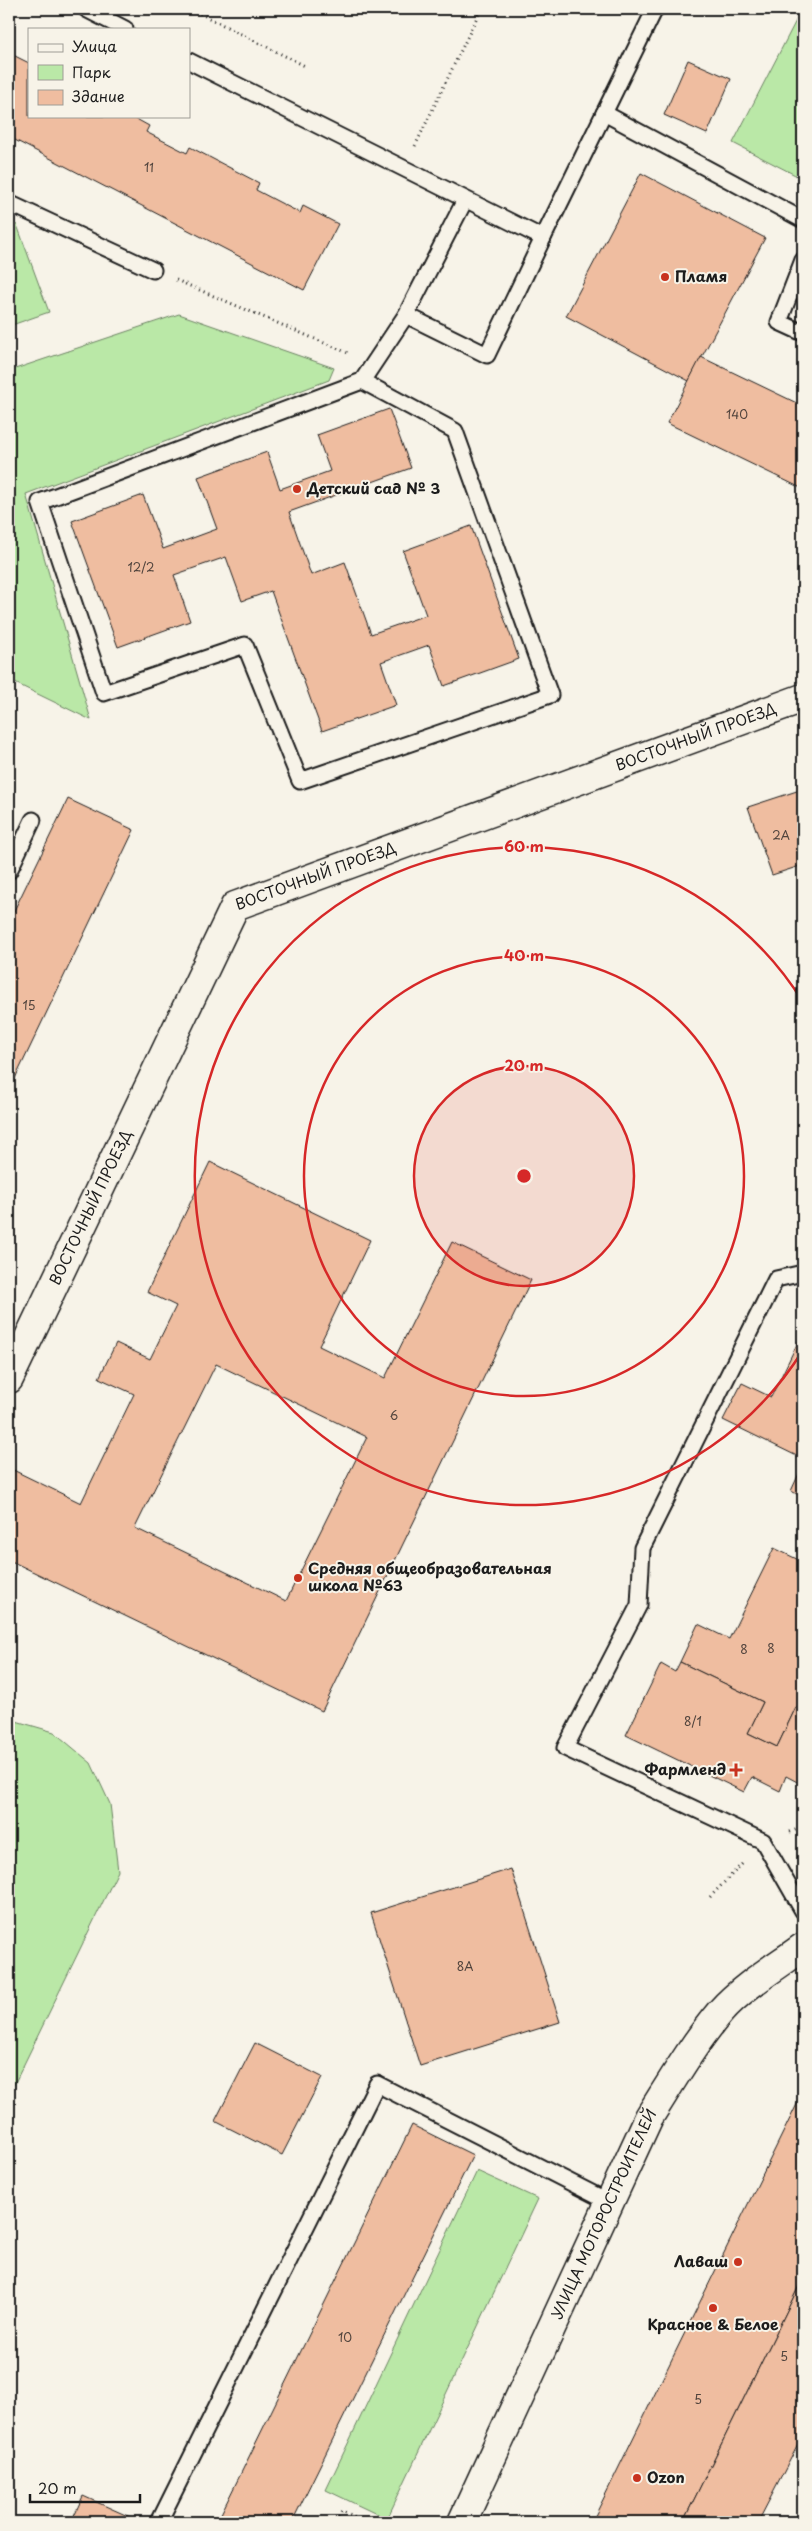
<svg xmlns="http://www.w3.org/2000/svg" width="812" height="2531" viewBox="0 0 812 2531" font-family="'Playpen Sans',sans-serif">
<style>
.green{fill:#bae8a7;stroke:#6b8262}
.building{fill:#efbda0;stroke:#1c1c1c;fill-rule:evenodd}
.lines{fill:none;stroke-linecap:round;stroke-linejoin:round}
.lane-casing{stroke:#1c1c1c;stroke-width:19}
.street-casing{stroke:#1c1c1c;stroke-width:31}
.secondary-casing{stroke:#1c1c1c;stroke-width:31}
.path{stroke:#1c1c1c;stroke-width:3;stroke-dasharray:1 4;stroke-linecap:butt}
.lane{stroke:#f7f3e8;stroke-width:15}
.street{stroke:#f7f3e8;stroke-width:28}
.secondary{stroke:#f7f3e8;stroke-width:28}
.ring{fill:none;stroke:#d62828;stroke-width:2.5}
.poi-dot{fill:#c8321e;stroke:#f7f3e8;stroke-width:2}
.labels{text-anchor:middle;stroke-width:4;stroke-linejoin:round;paint-order:stroke}
.number-label{font-size:12px;fill:#51443d}
.poi-label{font-size:15px;font-weight:bold;fill:#1c1c1c;stroke:#f7f3e8;text-anchor:start}
.street-label{font-size:15px;fill:#1c1c1c;stroke:#f7f3e8}
.centre{fill:#d62828;stroke:#f7f3e8;stroke-width:2.5}
.ring-label{font-size:15px;text-anchor:middle;font-weight:bold;fill:#d62828;stroke:#f7f3e8;stroke-width:4;stroke-linejoin:round;paint-order:stroke}
</style>
<rect width="100%" height="100%" fill="#f7f3e8"/>
<filter id="ink" filterUnits="userSpaceOnUse"><feTurbulence type="fractalNoise" baseFrequency=".02" numOctaves="2"/><feDisplacementMap in="SourceGraphic" scale="10" xChannelSelector="R" yChannelSelector="G"/><feConvolveMatrix kernelMatrix="1 2 1 2 8 2 1 2 1" color-interpolation-filters="sRGB"/></filter>
<g filter="url(#ink)">
<g class="green">
<path d="M 802,9 L 803,9 L 803,179 L 733,143 Z"/>
<path d="M 9,222 L 17,225 L 49,312 L 9,326 Z"/>
<path d="M 179,314 L 334,368 L 329,380 L 26,494 L 91,720 L 9,680 L 9,371 Z"/>
<path d="M 9,1719 L 54,1732 L 91,1763 L 110,1804 L 118,1871 L 9,2095 Z"/>
<path d="M 477,2171 L 538,2199 L 387,2519 L 326,2490 Z"/>
</g>
<g class="building">
<path d="M 9,53 L 29,63 L 29,116 L 131,116 L 149,126 L 146,132 L 187,153 L 190,147 L 259,183 L 256,190 L 300,213 L 303,206 L 338,224 L 304,290 L 9,137 Z"/>
<path d="M 688,60 L 731,79 L 707,134 L 664,115 Z"/>
<path d="M 641,173 L 765,238 L 689,381 L 566,316 Z"/>
<path d="M 701,357 L 803,406 L 803,489 L 667,423 Z"/>
<path d="M 389,409 L 411,468 L 289,512 L 311,575 L 345,562 L 371,634 L 426,615 L 403,551 L 471,526 L 519,659 L 444,686 L 429,645 L 381,662 L 396,705 L 322,731 L 271,591 L 242,601 L 226,557 L 174,575 L 190,621 L 118,647 L 72,521 L 143,495 L 163,549 L 217,529 L 198,477 L 267,452 L 280,489 L 330,471 L 317,435 Z"/>
<path d="M 803,789 L 803,865 L 772,875 L 748,807 Z"/>
<path d="M 68,799 L 134,830 L 9,1091 L 9,921 Z"/>
<path d="M 210,1162 L 370,1240 L 319,1346 L 385,1378 L 452,1242 L 531,1280 L 322,1711 L 9,1560 L 9,1468 L 81,1503 L 134,1394 L 99,1378 L 116,1343 L 150,1359 L 176,1306 L 147,1292 ZM 216,1364 L 367,1437 L 286,1601 L 135,1528 Z"/>
<path d="M 803,1332 L 803,1459 L 723,1420 L 742,1383 L 771,1397 Z"/>
<path d="M 803,1465 L 803,1497 L 791,1491 Z"/>
<path d="M 774,1548 L 803,1562 L 803,1592 L 798,1602 L 803,1604 L 803,1711 L 796,1707 L 777,1747 L 748,1733 L 763,1702 L 680,1662 L 698,1624 L 729,1639 Z"/>
<path d="M 680,1662 L 763,1702 L 748,1733 L 777,1747 L 796,1707 L 803,1711 L 803,1785 L 786,1776 L 780,1791 L 752,1777 L 744,1792 L 626,1735 L 661,1664 L 675,1672 Z"/>
<path d="M 511,1869 L 560,2022 L 420,2066 L 371,1913 Z"/>
<path d="M 255,2043 L 322,2077 L 282,2155 L 215,2121 Z"/>
<path d="M 803,2092 L 803,2278 L 683,2522 L 592,2522 Z"/>
<path d="M 412,2125 L 473,2155 L 292,2522 L 217,2522 Z"/>
<path d="M 803,2278 L 803,2435 L 758,2522 L 683,2522 Z"/>
<path d="M 83,2496 L 130,2517 L 127,2522 L 71,2522 Z"/>
</g>
<g class="lines">
<g class="lane-casing">
<g id="lane">
<path d="M 86,9 L 125,29"/>
<path d="M 189,61 L 543,238 L 655,9"/>
<path d="M 604,113 L 803,220"/>
<path d="M 465,200 L 406,315 L 487,355 L 543,238"/>
<path d="M 9,203 L 153,270"/>
<path d="M 803,260 L 779,322 L 803,333"/>
<path d="M 362,381 L 455,431 L 550,695 L 300,781 L 245,645 L 104,693 L 40,502 L 362,381 L 406,315"/>
<path d="M 9,871 L 33,820"/>
<path d="M 803,1273 L 776,1279 L 642,1548 L 639,1605 L 565,1748 L 763,1841 L 803,1911"/>
<path d="M 159,2522 L 377,2084 L 609,2202"/>
</g>
</g>
<g class="street-casing">
<g id="street">
<path id="s1" d="M 9,1379 L 235,906 L 803,698"/>
</g>
</g>
<g class="secondary-casing">
<g id="secondary">
<path id="s2" d="M 462,2522 L 649,2117 C 672,2081 693,2044 721,2011 C 742,1987 777,1966 803,1947"/>
</g>
</g>
<g class="path">
<path d="M 191,9 L 307,67"/>
<path d="M 415,146 L 481,9"/>
<path d="M 176,280 L 348,353"/>
<path d="M 790,1832 L 803,1827"/>
<path d="M 710,1897 L 744,1862"/>
<path d="M 337,2522 L 342,2511 L 367,2522"/>
</g>
<use href="#lane" class="lane"/>
<use href="#street" class="street"/>
<use href="#secondary" class="secondary"/>
</g>
</g>
<circle cx="524" cy="1176" r="110" fill="#d62828" fill-opacity=".12"/>
<g class="ring">
<circle cx="524" cy="1176" r="110"/>
<circle cx="524" cy="1176" r="220"/>
<path d="M803 1350A329 329 0 1 1 803 1002"/>
</g>
<g class="poi-dot">
<circle cx="665" cy="277" r="5"/>
<circle cx="297" cy="489" r="5"/>
<circle cx="298" cy="1578" r="5"/>
<path d="M733.5 1762.5h5v5h5v5h-5v5h-5v-5h-5v-5h5z"/>
<circle cx="738" cy="2262" r="5"/>
<circle cx="713" cy="2308" r="5"/>
<circle cx="637" cy="2478" r="5"/>
</g>
<g class="labels">
<g class="number-label">
<text x="149" y="172">11</text>
<text x="737" y="419">140</text>
<text x="141" y="572">12/2</text>
<text x="781" y="840">2А</text>
<text x="29" y="1010">15</text>
<text x="394" y="1420">6</text>
<text x="771" y="1653">8</text>
<text x="744" y="1654">8</text>
<text x="693" y="1726">8/1</text>
<text x="465" y="1971">8А</text>
<text x="345" y="2342">10</text>
<text x="784" y="2361">5</text>
<text x="698" y="2404">5</text>
</g>
<g class="poi-label">
<text x="675" y="282">Пламя</text>
<text x="307" y="494">Детский сад № 3</text>
<text x="308" y="1574">Средняя общеобразовательная<tspan x="308" dy="17">школа №63</tspan></text>
<text x="726" y="1775" text-anchor="end">Фармленд</text>
<text x="728" y="2267" text-anchor="end">Лаваш</text>
<text x="713" y="2330" text-anchor="middle">Красное &amp; Белое</text>
<text x="647" y="2483">Ozon</text>
</g>
<g class="street-label">
<text dy="5" stroke="none"><textPath href="#s1" startOffset="1015">ВОСТОЧНЫЙ ПРОЕЗД</textPath></text>
<text dy="5" stroke="none"><textPath href="#s1" startOffset="610">ВОСТОЧНЫЙ ПРОЕЗД</textPath></text>
<text dy="5" stroke="none"><textPath href="#s1" startOffset="190">ВОСТОЧНЫЙ ПРОЕЗД</textPath></text>
<text dy="5" stroke="none"><textPath href="#s2" startOffset="339">УЛИЦА МОТОРОСТРОИТЕЛЕЙ</textPath></text>
</g>
</g>
<circle cx="524" cy="1176" r="8" class="centre"/>
<g class="ring-label">
<text x="524" y="852">60 m</text>
<text x="524" y="961">40 m</text>
<text x="524" y="1071">20 m</text>
</g>
<rect width="812" height="2531" fill="none" stroke="#f7f3e8" stroke-width="30"/>
<rect x="15" y="15" width="782" height="2501" fill="none" stroke="#1c1c1c" stroke-width="2" filter="url(#ink)"/>
<rect x="28" y="28" width="162" height="90" fill="#f7f3e8" stroke="#9f9d96"/>
<rect x="38" y="44" width="25" height="8" fill="#f7f3e8" stroke="#9f9d96"/>
<text x="72" y="52" font-size="15" fill="#1c1c1c">Улица</text>
<rect x="38" y="65" width="25" height="15" fill="#bae8a7" stroke="#9f9d96"/>
<text x="72" y="78" font-size="15" fill="#1c1c1c">Парк</text>
<rect x="38" y="90" width="25" height="15" fill="#efbda0" stroke="#9f9d96"/>
<text x="72" y="102" font-size="15" fill="#1c1c1c">Здание</text>
<path d="M30 2494v8h110v-8" fill="none" stroke="#1c1c1c" stroke-width="2.5"/>
<text x="38" y="2494" font-size="15" fill="#1c1c1c" stroke="#f7f3e8" stroke-width="4" paint-order="stroke">20 m</text>
</svg>
